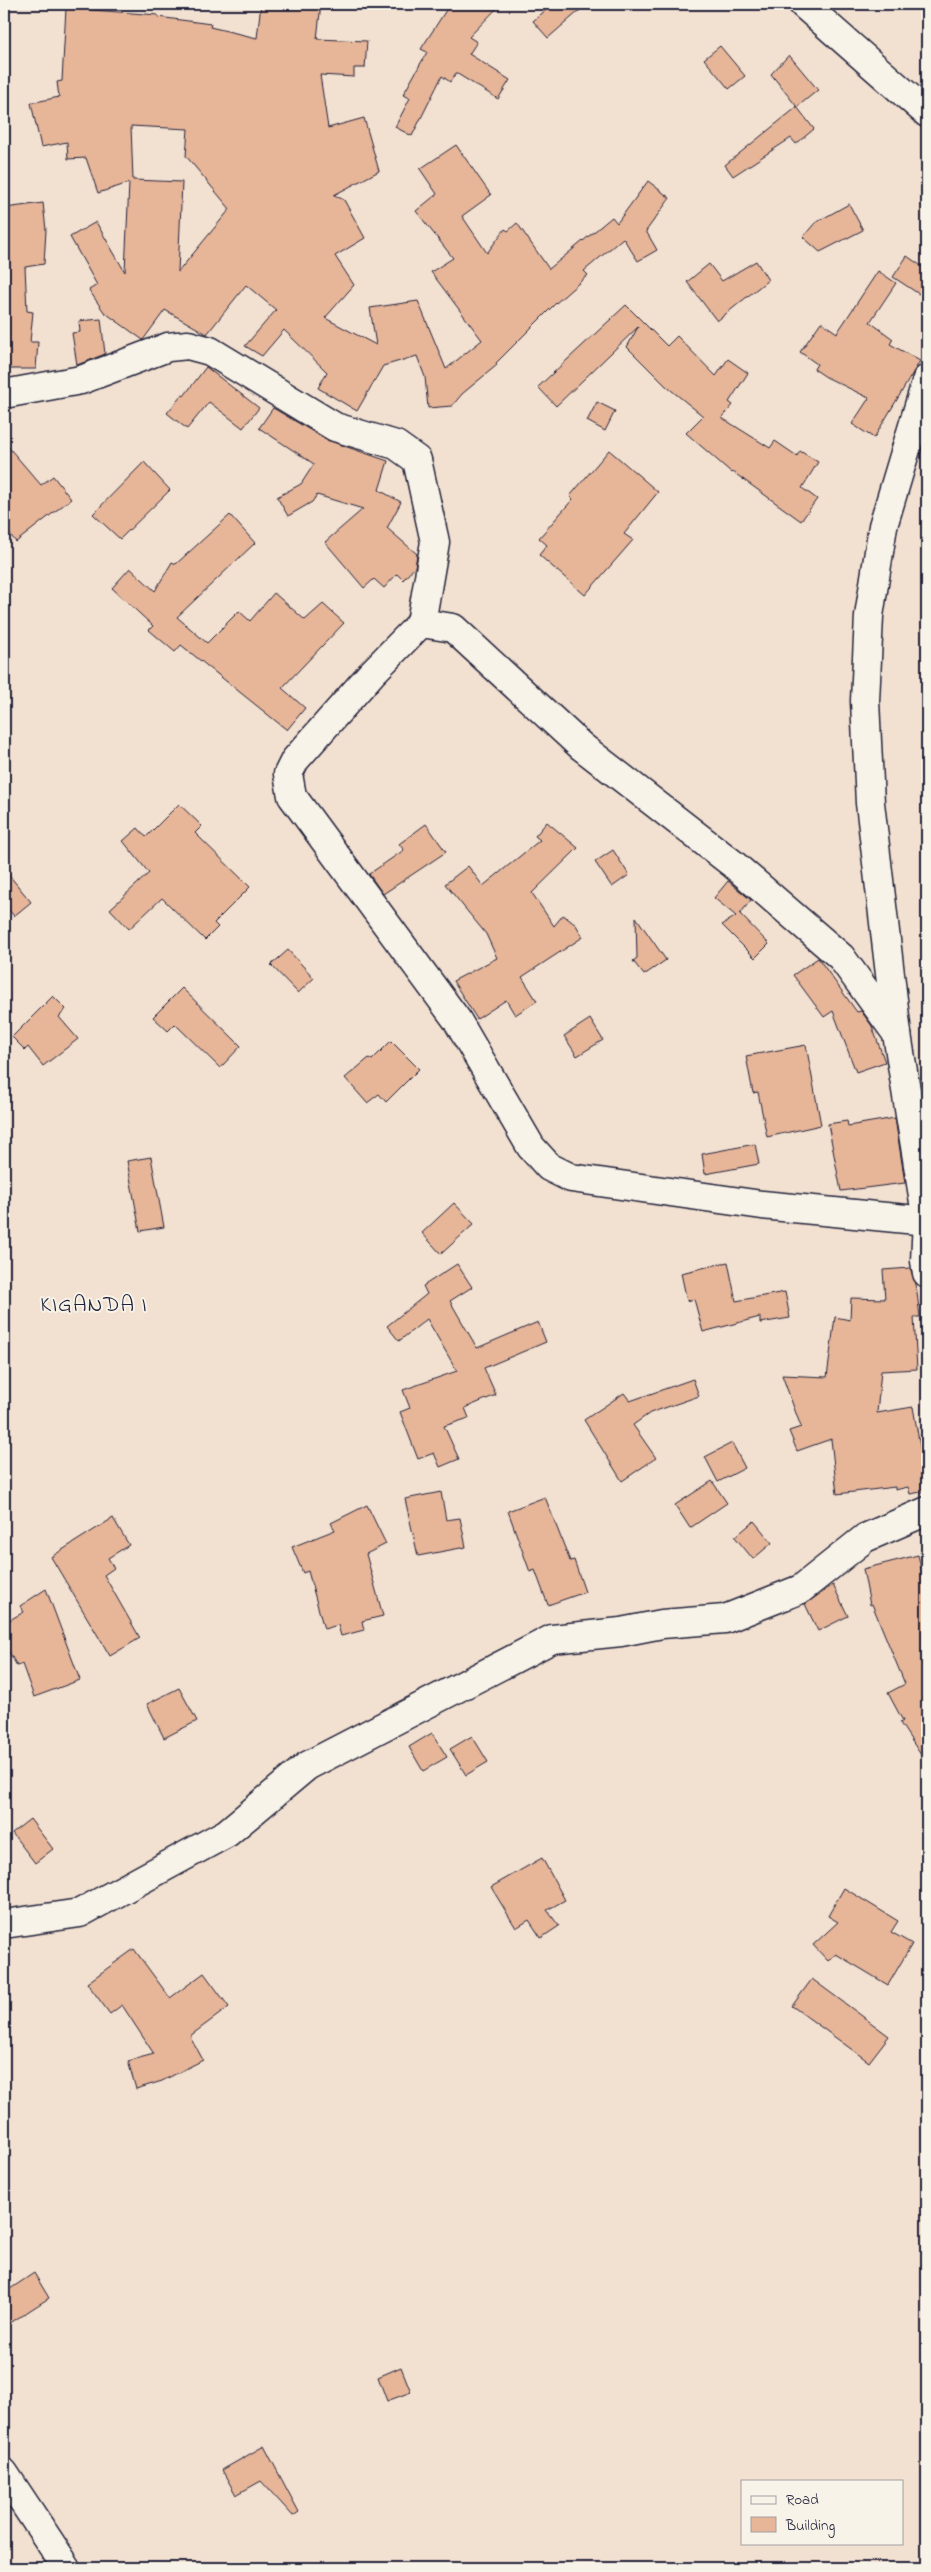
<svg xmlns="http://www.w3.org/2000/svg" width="931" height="2572" viewBox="0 0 931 2572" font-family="'Indie Flower',sans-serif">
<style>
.building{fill:#e7b598;stroke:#22223b;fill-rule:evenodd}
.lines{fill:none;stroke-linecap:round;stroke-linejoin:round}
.minor-casing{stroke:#22223b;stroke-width:31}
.major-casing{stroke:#22223b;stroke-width:31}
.minor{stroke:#f7f3e8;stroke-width:28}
.major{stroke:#f7f3e8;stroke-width:28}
.labels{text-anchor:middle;stroke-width:4;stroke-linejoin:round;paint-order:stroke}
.quarter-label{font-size:22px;letter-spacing:1px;fill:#22223b;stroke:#f7f3e8}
</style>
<rect width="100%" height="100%" fill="#f2e0d0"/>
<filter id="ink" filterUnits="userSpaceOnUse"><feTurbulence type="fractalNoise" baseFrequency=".02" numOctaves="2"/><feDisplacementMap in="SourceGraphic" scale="10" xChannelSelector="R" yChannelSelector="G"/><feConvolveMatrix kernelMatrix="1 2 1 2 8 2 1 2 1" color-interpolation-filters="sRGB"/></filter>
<g filter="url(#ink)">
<g class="building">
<path d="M 261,4 L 321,4 L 317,39 L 367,41 L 365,68 L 354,68 L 354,77 L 320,75 L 328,128 L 364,118 L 379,171 L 334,195 L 344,200 L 365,238 L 335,256 L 354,285 L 325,318 L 376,345 L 370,308 L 418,301 L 446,369 L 482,340 L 431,272 L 453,258 L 416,211 L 437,194 L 420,169 L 456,145 L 491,195 L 462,216 L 487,253 L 505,229 L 508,231 L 517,223 L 549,269 L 612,217 L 617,223 L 648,181 L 670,198 L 646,231 L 657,250 L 638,261 L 623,238 L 584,271 L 588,275 L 556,303 L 496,363 L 497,365 L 462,394 L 452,406 L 428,408 L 425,377 L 417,356 L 383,366 L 357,411 L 318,388 L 327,372 L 284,330 L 262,356 L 245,346 L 276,310 L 246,285 L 207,334 L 165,310 L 143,340 L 104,312 L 89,290 L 97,285 L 70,237 L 96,222 L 125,272 L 129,183 L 98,193 L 86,158 L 68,159 L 67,142 L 41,147 L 31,103 L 59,97 L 57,82 L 62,81 L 66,8 L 158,15 L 158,17 L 211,24 L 210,27 L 257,38 ZM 131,126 L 188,129 L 186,156 L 230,209 L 178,272 L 182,182 L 133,180 Z"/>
<path d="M 450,4 L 501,4 L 469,37 L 477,42 L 469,54 L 510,80 L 498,99 L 456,73 L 450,82 L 442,76 L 412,136 L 395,127 L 410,98 L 403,95 L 427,52 L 421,49 Z"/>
<path d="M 553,4 L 587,4 L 548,38 L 533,21 Z"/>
<path d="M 720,46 L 745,76 L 729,89 L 704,59 Z"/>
<path d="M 789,55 L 818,90 L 797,107 L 771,74 Z"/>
<path d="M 797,107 L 814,129 L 796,144 L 791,138 L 733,176 L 725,165 Z"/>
<path d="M 43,203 L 46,230 L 44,264 L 25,267 L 27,311 L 33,312 L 30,342 L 38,342 L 36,369 L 4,369 L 4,242 L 10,242 L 5,208 Z"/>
<path d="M 849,204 L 863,230 L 820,252 L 803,237 L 815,223 Z"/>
<path d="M 907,256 L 927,270 L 927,282 L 919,294 L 893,277 Z"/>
<path d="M 756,261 L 768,280 L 717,321 L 687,282 L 709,264 L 722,281 Z"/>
<path d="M 878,271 L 896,283 L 870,322 L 893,339 L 890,344 L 920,361 L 874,438 L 852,424 L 869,398 L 826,377 L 814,369 L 817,364 L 800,352 L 821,322 L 837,333 Z"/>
<path d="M 626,305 L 667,346 L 677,336 L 716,376 L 728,359 L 748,373 L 729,402 L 733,405 L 722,418 L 770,448 L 775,441 L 797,456 L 800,451 L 818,462 L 802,488 L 817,499 L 801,521 L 733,472 L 732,473 L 686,433 L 703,416 L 666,386 L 627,347 L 638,327 L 556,406 L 538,387 Z"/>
<path d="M 101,319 L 105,354 L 77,365 L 72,333 L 80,332 L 79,321 Z"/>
<path d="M 206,367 L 259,408 L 243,428 L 209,402 L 187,429 L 167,413 L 182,395 L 184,396 Z"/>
<path d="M 597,402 L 615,411 L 605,431 L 587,421 Z"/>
<path d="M 273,408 L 327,440 L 388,461 L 379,490 L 401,502 L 387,528 L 417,554 L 415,567 L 403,580 L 397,574 L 384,588 L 374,579 L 364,588 L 325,542 L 363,509 L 317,495 L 312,502 L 288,516 L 277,497 L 301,484 L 314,464 L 259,428 Z"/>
<path d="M 4,442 L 41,485 L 53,476 L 71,499 L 16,542 L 4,527 Z"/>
<path d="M 609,450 L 658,492 L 624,534 L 633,540 L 585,595 L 539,555 L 547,545 L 539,538 L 573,499 L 570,496 Z"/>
<path d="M 144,462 L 170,490 L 120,539 L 93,514 Z"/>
<path d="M 230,515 L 255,543 L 177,617 L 207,643 L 239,611 L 250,621 L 274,593 L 305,620 L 323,604 L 344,623 L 282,688 L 305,708 L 287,730 L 181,645 L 175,652 L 149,630 L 153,626 L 112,588 L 130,568 L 155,591 L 172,562 L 176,564 Z"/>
<path d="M 179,804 L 202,826 L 195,833 L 250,887 L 214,923 L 218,927 L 205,940 L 162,898 L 129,929 L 110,909 L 149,873 L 123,841 L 138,828 L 146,837 Z"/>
<path d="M 547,822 L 578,848 L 532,893 L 554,926 L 563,915 L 576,925 L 583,937 L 522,977 L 537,1001 L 515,1015 L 506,1000 L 477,1019 L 453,981 L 497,958 L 486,934 L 445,884 L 468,866 L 483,886 L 540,840 L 535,836 Z"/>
<path d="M 426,824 L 446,852 L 383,894 L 369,874 L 404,850 L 399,844 Z"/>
<path d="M 613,850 L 629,875 L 612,887 L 595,862 Z"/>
<path d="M 4,869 L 31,902 L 14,916 L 4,904 Z"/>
<path d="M 728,881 L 751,900 L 740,914 L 769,944 L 755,958 L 722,925 L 736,916 L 714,898 Z"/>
<path d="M 636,917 L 666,960 L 644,975 L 633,961 L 637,958 Z"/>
<path d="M 288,950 L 314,978 L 298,993 L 271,965 Z"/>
<path d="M 818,958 L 857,1012 L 861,1011 L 872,1026 L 885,1062 L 856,1072 L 833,1011 L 824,1017 L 793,975 Z"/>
<path d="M 182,988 L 241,1046 L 220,1068 L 175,1024 L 168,1031 L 153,1017 Z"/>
<path d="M 53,996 L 66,1009 L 59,1017 L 78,1039 L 43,1066 L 28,1047 L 25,1050 L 12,1037 Z"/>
<path d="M 590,1019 L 603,1040 L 577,1056 L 564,1036 Z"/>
<path d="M 391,1041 L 419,1069 L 386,1102 L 379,1094 L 367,1103 L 345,1078 L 369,1058 L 372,1060 Z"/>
<path d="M 806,1045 L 821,1125 L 767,1137 L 758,1092 L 753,1093 L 746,1056 Z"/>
<path d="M 895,1118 L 905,1183 L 841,1191 L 828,1124 L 847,1121 L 848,1126 Z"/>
<path d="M 755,1144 L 759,1164 L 705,1174 L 702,1154 Z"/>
<path d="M 151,1157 L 164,1227 L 140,1231 L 127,1161 Z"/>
<path d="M 454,1203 L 474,1224 L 441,1254 L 422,1233 Z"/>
<path d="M 728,1262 L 736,1301 L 785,1292 L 790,1318 L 760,1323 L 760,1317 L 703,1332 L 694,1299 L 687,1301 L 681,1273 Z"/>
<path d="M 457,1264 L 472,1287 L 450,1301 L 477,1348 L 538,1322 L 546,1342 L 484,1368 L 496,1395 L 465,1408 L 469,1418 L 444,1426 L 459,1459 L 440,1467 L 434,1453 L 418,1459 L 400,1412 L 410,1408 L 403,1390 L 457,1371 L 427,1319 L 399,1341 L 387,1326 L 427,1294 L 423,1286 Z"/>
<path d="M 910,1268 L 916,1284 L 920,1317 L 914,1317 L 917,1369 L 881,1371 L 877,1413 L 913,1407 L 921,1452 L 924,1451 L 927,1468 L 927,1491 L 910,1494 L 908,1487 L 895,1490 L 895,1487 L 837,1494 L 831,1439 L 797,1451 L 789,1431 L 801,1427 L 782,1375 L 827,1377 L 835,1317 L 850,1320 L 851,1298 L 885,1299 L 883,1270 Z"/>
<path d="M 693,1379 L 699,1396 L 650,1413 L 633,1425 L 656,1458 L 622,1481 L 584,1420 L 624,1393 L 630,1401 Z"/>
<path d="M 732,1443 L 745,1468 L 718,1482 L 705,1457 Z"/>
<path d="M 712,1481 L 727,1503 L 690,1528 L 675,1505 Z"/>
<path d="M 441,1492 L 446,1520 L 460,1518 L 466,1547 L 418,1556 L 405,1499 Z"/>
<path d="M 545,1497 L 570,1561 L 574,1560 L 585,1592 L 548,1605 L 535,1570 L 530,1572 L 508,1511 Z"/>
<path d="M 367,1505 L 386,1544 L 366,1554 L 383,1616 L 362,1621 L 364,1630 L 341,1636 L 338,1625 L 324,1629 L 308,1571 L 303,1573 L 292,1547 L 335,1530 L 331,1523 Z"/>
<path d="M 113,1518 L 129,1545 L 108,1558 L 114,1568 L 104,1575 L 140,1638 L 110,1656 L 51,1557 Z"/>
<path d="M 754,1521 L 772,1543 L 753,1559 L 735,1537 Z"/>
<path d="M 918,1555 L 927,1593 L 927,1764 L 900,1723 L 903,1721 L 888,1693 L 905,1684 L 872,1604 L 870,1605 L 863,1569 Z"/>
<path d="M 833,1585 L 848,1616 L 818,1631 L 805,1604 Z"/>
<path d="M 46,1589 L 80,1680 L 34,1697 L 22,1664 L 17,1666 L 4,1643 L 4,1623 L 24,1612 L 20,1606 Z"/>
<path d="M 179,1688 L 197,1721 L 164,1738 L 147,1704 Z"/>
<path d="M 432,1733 L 447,1757 L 423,1771 L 409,1747 Z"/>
<path d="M 472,1736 L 488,1762 L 466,1775 L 450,1749 Z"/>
<path d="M 30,1819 L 53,1849 L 35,1863 L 12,1833 Z"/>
<path d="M 542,1858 L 565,1900 L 547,1910 L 559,1926 L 541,1938 L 529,1920 L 516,1928 L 491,1887 Z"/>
<path d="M 844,1888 L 898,1921 L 891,1932 L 912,1944 L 888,1985 L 836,1954 L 828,1961 L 813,1945 L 838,1922 L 828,1916 Z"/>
<path d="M 134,1949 L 170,1998 L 204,1973 L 229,2007 L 190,2036 L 203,2060 L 162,2081 L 136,2089 L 128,2061 L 154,2054 L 122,2005 L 110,2014 L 87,1983 Z"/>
<path d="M 812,1979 L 889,2036 L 869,2062 L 792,2006 Z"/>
<path d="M 34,2273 L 49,2298 L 4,2327 L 4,2293 Z"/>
<path d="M 401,2367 L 411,2392 L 387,2401 L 378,2377 Z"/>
<path d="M 264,2446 L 299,2512 L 293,2516 L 261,2481 L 236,2495 L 222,2470 Z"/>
</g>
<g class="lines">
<g class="minor-casing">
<g id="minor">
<path d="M 803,4 L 927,113"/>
<path d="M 927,379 L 883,526 L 869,616 L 865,701 L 870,803 L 897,1034 L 927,1221 L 925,1261 L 927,1273"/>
<path d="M 4,394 L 81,380 L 168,347 L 188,345 L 210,351 L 335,427 L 396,445 L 417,460 L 435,542 L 421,623"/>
<path d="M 897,1034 L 841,957 L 733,864 L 581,746 L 453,628 L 421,623 L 372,673 L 295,760 L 288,774 L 292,796 L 457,1020 L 531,1147 L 549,1167 L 571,1178 L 762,1205 L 927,1221"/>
<path d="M 4,1924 L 80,1913 L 227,1833 L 307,1766 L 552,1639 L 621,1632 L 662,1624 L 725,1619 L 801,1589 L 865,1538 L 927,1511"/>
</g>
</g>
<g class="major-casing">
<path id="major" d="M 4,2473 L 67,2568"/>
</g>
<use href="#minor" class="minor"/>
<use href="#major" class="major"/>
</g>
</g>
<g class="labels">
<g class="quarter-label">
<text x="94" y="1311">KIGANDA I</text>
</g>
</g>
<rect width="931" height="2572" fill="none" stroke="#f7f3e8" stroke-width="20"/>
<rect x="10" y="10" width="911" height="2552" fill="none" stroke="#22223b" stroke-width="2" filter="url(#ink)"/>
<rect x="741" y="2480" width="162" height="65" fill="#f7f3e8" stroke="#a29fa3"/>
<rect x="751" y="2496" width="25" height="8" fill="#f7f3e8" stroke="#a29fa3"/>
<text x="786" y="2504" font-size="15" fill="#22223b">Road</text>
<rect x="751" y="2517" width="25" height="15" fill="#e7b598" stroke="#a29fa3"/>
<text x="786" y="2530" font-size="15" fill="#22223b">Building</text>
</svg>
